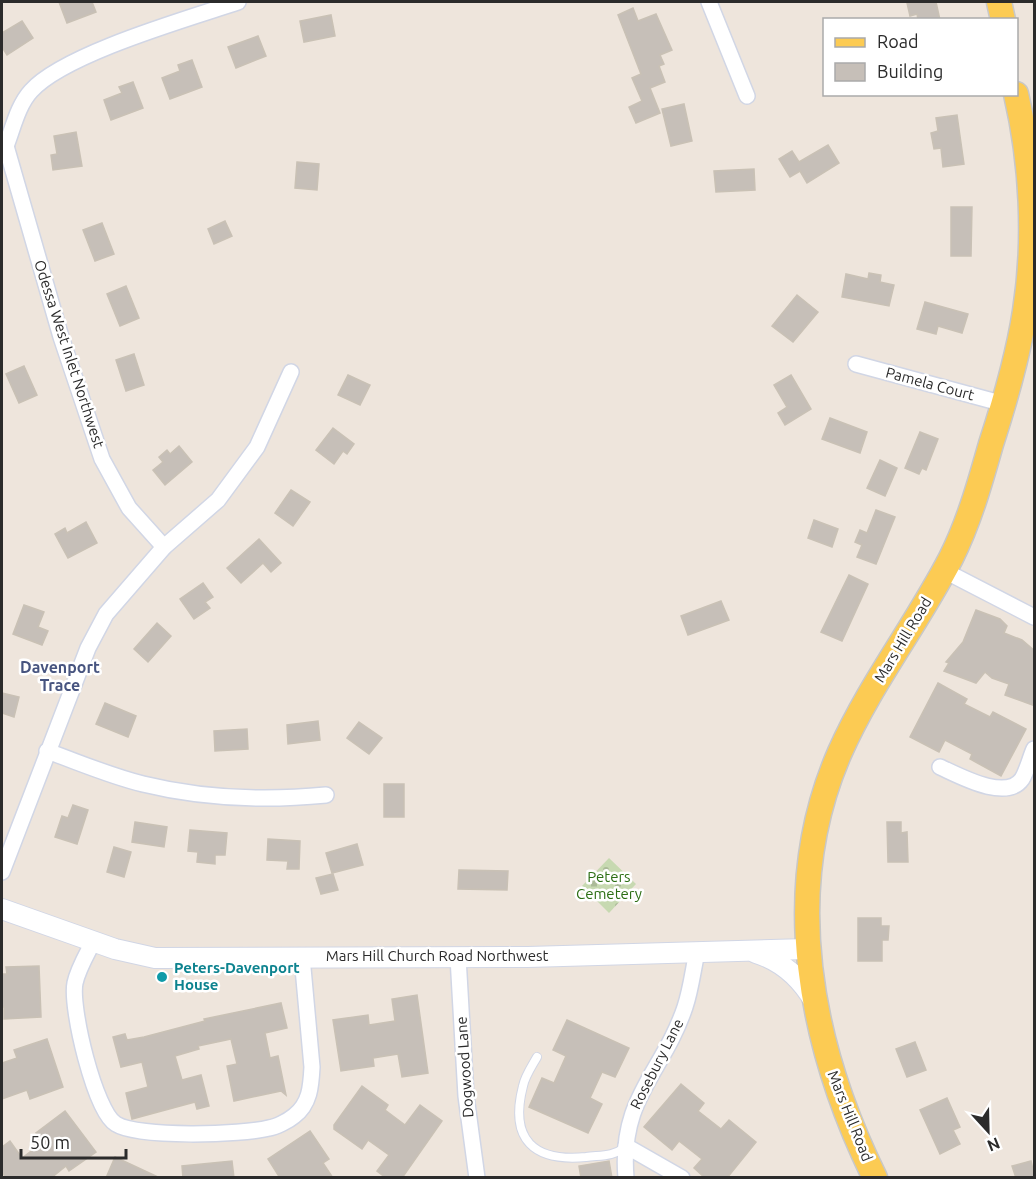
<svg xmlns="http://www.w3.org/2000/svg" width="1036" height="1179" viewBox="0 0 1036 1179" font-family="Ubuntu,sans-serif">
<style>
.cemetery{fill:url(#cemetery-stones)}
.building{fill:#c6bfb8;stroke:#c9c1b5;stroke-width:1.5}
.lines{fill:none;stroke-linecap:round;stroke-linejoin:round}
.service-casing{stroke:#d1d6e5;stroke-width:10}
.minor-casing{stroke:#d1d6e5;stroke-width:18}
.tertiary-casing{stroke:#d1d6e5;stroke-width:22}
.primary-casing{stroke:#c8c8c8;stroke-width:27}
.service{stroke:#fff;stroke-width:8}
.minor{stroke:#fff;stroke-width:15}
.tertiary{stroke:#fff;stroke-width:20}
.primary{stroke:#fccb53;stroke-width:24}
.culture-dot{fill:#0f9aa8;stroke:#fff;stroke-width:2}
.labels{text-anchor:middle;stroke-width:5;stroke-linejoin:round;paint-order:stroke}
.street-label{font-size:15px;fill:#2b2b2b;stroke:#fff}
.park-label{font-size:15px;fill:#2c6e14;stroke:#fff}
.culture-label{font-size:15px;font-weight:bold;fill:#0d838f;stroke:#fff;text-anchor:start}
.neighbourhood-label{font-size:16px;font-weight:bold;fill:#47547f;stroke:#fff}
</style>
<defs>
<pattern id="cemetery-stones" width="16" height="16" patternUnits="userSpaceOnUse" patternTransform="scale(1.5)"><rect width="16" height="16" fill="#c7d9b1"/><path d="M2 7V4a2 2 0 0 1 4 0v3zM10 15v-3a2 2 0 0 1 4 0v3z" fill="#abba98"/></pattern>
</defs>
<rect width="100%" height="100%" fill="#eee5dc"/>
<path class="cemetery" d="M 609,858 L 636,884 L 609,913 L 582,886 Z"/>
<g class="building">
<path d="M 59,2 L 92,2 L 96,12 L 67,23 Z"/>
<path d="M 914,2 L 936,2 L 940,20 L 918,20 L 917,14 L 910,16 L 907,3 Z"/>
<path d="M 633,8 L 638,21 L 656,14 L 672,50 L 660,55 L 664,64 L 659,66 L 665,82 L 650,88 L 660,113 L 636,123 L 629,107 L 642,101 L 632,78 L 641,74 L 618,15 Z"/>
<path d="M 331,15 L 335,36 L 304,42 L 300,21 Z"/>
<path d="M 22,21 L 33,38 L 7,55 L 2,47 L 2,33 Z"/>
<path d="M 258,36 L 266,56 L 236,68 L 228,47 Z"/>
<path d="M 192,60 L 202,87 L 170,99 L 162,78 L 180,71 L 178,65 Z"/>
<path d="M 133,82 L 143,108 L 111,120 L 104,100 L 122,93 L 119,87 Z"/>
<path d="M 684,104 L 692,141 L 671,146 L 662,109 Z"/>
<path d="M 957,115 L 964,164 L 943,167 L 941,148 L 934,149 L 931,133 L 938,131 L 936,118 Z"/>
<path d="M 76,132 L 82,166 L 53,170 L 51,155 L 57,154 L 54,136 Z"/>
<path d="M 828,145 L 839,163 L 807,183 L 800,171 L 790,177 L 779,159 L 792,151 L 799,162 Z"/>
<path d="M 297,162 L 319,164 L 317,190 L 295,188 Z"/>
<path d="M 754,169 L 755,190 L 716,192 L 714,171 Z"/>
<path d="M 951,207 L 972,207 L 971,256 L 951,256 Z"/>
<path d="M 225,221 L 232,236 L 214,244 L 208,229 Z"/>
<path d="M 102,223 L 114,254 L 95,261 L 83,230 Z"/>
<path d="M 869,273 L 881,275 L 880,282 L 894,285 L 889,306 L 842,297 L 846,274 L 868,279 Z"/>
<path d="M 126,286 L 139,318 L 120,326 L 107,294 Z"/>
<path d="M 797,295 L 818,312 L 793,342 L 772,326 Z"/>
<path d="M 925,302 L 968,314 L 962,333 L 938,326 L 936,334 L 917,329 Z"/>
<path d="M 134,354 L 144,385 L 126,391 L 116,360 Z"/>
<path d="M 24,366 L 37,395 L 19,403 L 6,374 Z"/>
<path d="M 348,375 L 370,385 L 360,405 L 338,395 Z"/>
<path d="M 791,375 L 811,409 L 785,425 L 778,413 L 787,407 L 774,385 Z"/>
<path d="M 830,418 L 867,432 L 860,453 L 822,439 Z"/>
<path d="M 333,428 L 354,444 L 347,454 L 343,451 L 334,464 L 316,450 Z"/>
<path d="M 920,432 L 938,439 L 926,470 L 922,468 L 919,474 L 905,468 Z"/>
<path d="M 179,446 L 192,462 L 165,485 L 153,470 L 163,462 L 159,457 L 167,450 L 170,454 Z"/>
<path d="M 880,460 L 897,468 L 885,496 L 867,488 Z"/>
<path d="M 291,490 L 310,502 L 293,526 L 275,513 Z"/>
<path d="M 876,510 L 895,517 L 876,564 L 857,557 L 862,545 L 855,542 L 860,530 L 867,533 Z"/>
<path d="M 814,520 L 838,529 L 832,547 L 808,538 Z"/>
<path d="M 86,522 L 97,543 L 68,558 L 55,534 L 65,528 L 67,533 Z"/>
<path d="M 259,539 L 281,563 L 271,572 L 263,563 L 241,583 L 227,568 Z"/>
<path d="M 849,575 L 868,584 L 842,641 L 821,632 Z"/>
<path d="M 203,583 L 213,597 L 205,602 L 210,608 L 194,619 L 180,599 Z"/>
<path d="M 721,601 L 729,620 L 688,635 L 681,616 Z"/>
<path d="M 24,605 L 44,612 L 38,627 L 48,631 L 42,645 L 13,634 Z"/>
<path d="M 976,610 L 1000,619 L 1007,626 L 1004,633 L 1022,640 L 1035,651 L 1035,706 L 1005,695 L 1009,684 L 992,678 L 985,672 L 976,683 L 944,671 L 949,663 L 946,662 L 963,642 Z"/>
<path d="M 157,623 L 171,636 L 148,662 L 134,649 Z"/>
<path d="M 938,683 L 967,699 L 964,704 L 990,717 L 993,712 L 1026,729 L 1001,776 L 970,759 L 972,754 L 945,740 L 939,752 L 910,737 Z"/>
<path d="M 2,693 L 19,697 L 14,717 L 2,713 Z"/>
<path d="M 105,703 L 136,716 L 128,737 L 96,724 Z"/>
<path d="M 318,721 L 320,740 L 288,744 L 287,725 Z"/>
<path d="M 359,722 L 382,738 L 369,754 L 347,738 Z"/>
<path d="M 247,729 L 248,749 L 215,751 L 214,731 Z"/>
<rect x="384" y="784" width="20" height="33"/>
<path d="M 73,805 L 88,810 L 77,844 L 55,837 L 62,816 L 68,818 Z"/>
<path d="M 135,822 L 167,827 L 164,847 L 132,842 Z"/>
<path d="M 887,822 L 901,822 L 901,833 L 907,832 L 908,862 L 888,862 Z"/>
<path d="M 190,830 L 227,833 L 225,855 L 215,855 L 215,864 L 197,862 L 198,852 L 188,851 Z"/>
<path d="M 268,839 L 300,841 L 299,869 L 287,869 L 288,861 L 267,860 Z"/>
<path d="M 357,844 L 363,865 L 332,873 L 326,853 Z"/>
<path d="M 114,847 L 131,852 L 124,877 L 107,872 Z"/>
<path d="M 459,870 L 508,871 L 507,890 L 458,889 Z"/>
<path d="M 333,874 L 338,890 L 321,894 L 316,878 Z"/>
<path d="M 858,918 L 881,918 L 881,926 L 889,926 L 888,940 L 882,940 L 882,961 L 858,961 Z"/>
<path d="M 39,966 L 41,1017 L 4,1019 L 4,1007 L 2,1007 L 2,974 L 7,974 L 6,967 Z"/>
<path d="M 417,995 L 428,1073 L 402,1077 L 398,1054 L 373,1058 L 374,1066 L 341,1071 L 333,1020 L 368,1015 L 369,1025 L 395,1021 L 392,999 Z"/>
<path d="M 281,1003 L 287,1028 L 265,1033 L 270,1058 L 278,1056 L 286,1095 L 281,1091 L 234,1101 L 227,1066 L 237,1064 L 231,1039 L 198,1046 L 199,1049 L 175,1056 L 182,1080 L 201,1075 L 209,1106 L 197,1109 L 195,1102 L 132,1119 L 126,1093 L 148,1087 L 142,1062 L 121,1067 L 113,1037 L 125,1034 L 127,1040 L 144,1037 L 205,1021 L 204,1019 Z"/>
<path d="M 567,1020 L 629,1048 L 615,1077 L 602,1072 L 590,1098 L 602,1104 L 588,1133 L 529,1107 L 542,1078 L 554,1083 L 566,1056 L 553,1050 Z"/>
<path d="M 47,1039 L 63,1087 L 30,1099 L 27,1090 L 2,1099 L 2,1063 L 17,1058 L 14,1050 Z"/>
<path d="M 915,1042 L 926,1070 L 907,1077 L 896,1049 Z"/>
<path d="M 681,1084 L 704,1103 L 698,1111 L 721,1129 L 729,1120 L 756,1142 L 727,1178 L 705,1178 L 694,1168 L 702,1159 L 679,1141 L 672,1150 L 644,1127 Z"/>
<path d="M 362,1086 L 388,1105 L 385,1110 L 405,1125 L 420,1105 L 442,1121 L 402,1178 L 386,1178 L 377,1171 L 389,1155 L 368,1140 L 362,1149 L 334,1129 L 334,1125 Z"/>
<path d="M 947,1098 L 960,1127 L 953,1130 L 960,1144 L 940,1154 L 920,1110 Z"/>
<path d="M 65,1111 L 96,1152 L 69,1171 L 66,1166 L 51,1178 L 6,1178 L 2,1172 L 2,1147 L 10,1141 L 22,1158 L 43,1142 L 36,1133 Z"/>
<path d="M 310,1131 L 329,1159 L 323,1163 L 333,1178 L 280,1178 L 268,1159 Z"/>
<path d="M 115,1157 L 160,1178 L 106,1178 Z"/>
<path d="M 232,1161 L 234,1178 L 183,1178 L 182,1166 Z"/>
<path d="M 609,1161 L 612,1178 L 581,1178 L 579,1166 Z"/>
<path d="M 1031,1161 L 1035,1178 L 1016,1178 L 1012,1166 Z"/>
</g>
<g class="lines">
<g class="service-casing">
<path id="service" d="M 537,1057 C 532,1066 525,1076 523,1086 C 509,1140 534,1162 586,1157 C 600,1155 613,1157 625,1147"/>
</g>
<g class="minor-casing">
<g id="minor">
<path d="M 709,2 L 747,96"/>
<path d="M 6,146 L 61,337 L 102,459 L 129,508 L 164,547"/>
<path d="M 6,146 C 13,128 18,105 31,91 C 64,54 187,19 238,2"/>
<path d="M 856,364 L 1004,404"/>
<path d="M 943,570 L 1034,617"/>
<path d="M 47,751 C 78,762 110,776 143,784 C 204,799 264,801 326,795"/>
<path d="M 940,767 C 958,775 1006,802 1022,779 C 1027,771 1030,758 1034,749"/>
<path d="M 2,872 L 88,648 L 106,614 L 164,547 L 218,500 L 257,447 L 291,372"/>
<path d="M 93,942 C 87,954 78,969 75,983 C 70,1007 95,1112 116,1124 C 138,1138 242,1135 269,1128 C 276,1127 288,1121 294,1116 C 310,1104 311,1086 312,1067 L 302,957"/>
<path d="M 458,957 L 466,1096 L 477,1178"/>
<path d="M 626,1146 L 682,1178"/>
<path d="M 626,1178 C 619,1097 663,1073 685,1007 C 691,989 693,970 697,952"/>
</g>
</g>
<g class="tertiary-casing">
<g id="tertiary">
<path d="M 2,909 L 115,949 L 155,958 L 528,957 L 807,949"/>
<path d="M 756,953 C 782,961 800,977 814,1001"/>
</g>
</g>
<g class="primary-casing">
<g id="primary">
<path d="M 999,2 L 1003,20"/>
<path d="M 875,1178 C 810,1046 779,891 840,752 C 870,684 917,624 951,558 C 969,522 980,483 991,444 C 1005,401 1018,357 1025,311 C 1036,241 1032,163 1016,94"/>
</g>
</g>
<use href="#service" class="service"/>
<use href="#minor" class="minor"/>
<use href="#tertiary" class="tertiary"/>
<use href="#primary" class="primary"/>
</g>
<circle class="culture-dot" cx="162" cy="977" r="6"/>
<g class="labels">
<g class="street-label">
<text transform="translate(69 354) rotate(72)" y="5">Odessa West Inlet Northwest</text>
<text transform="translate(930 384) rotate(15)" y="5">Pamela Court</text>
<text transform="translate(903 640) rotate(-59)" y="5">Mars Hill Road</text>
<text x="437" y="961">Mars Hill Church Road Northwest</text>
<text transform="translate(657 1064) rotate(-63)" y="5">Rosebury Lane</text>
<text transform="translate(465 1067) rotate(-94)" y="5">Dogwood Lane</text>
<text transform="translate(850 1116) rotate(68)" y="5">Mars Hill Road</text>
</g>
<g class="park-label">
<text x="609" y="882">Peters<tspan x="609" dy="17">Cemetery</tspan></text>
</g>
<g class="culture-label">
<text x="174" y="973">Peters-Davenport<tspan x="174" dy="17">House</tspan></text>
</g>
<g class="neighbourhood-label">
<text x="60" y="673">Davenport<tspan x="60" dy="18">Trace</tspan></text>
</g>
</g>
<rect width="1036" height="1179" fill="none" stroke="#2b2b2b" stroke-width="6"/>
<rect x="823" y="18" width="195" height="78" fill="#ffffff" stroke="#aaaaaa" stroke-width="1.5"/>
<rect x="835" y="38" width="30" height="9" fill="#fccb53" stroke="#aaaaaa" stroke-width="1.5"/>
<text x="877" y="48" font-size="18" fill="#2b2b2b">Road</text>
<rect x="835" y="63" width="30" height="18" fill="#c6bfb8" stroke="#aaaaaa" stroke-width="1.5"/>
<text x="877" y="78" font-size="18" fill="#2b2b2b">Building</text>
<g transform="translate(988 1131) rotate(158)" stroke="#ffffff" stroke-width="4.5" paint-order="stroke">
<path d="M0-4.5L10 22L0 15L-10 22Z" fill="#2b2b2b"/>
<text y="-9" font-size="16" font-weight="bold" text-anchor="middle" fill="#2b2b2b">N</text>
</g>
<path d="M21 1149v9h105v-9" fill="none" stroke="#2b2b2b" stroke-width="3"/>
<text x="30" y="1149" font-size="18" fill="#2b2b2b" stroke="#ffffff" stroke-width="4.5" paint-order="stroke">50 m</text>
</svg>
